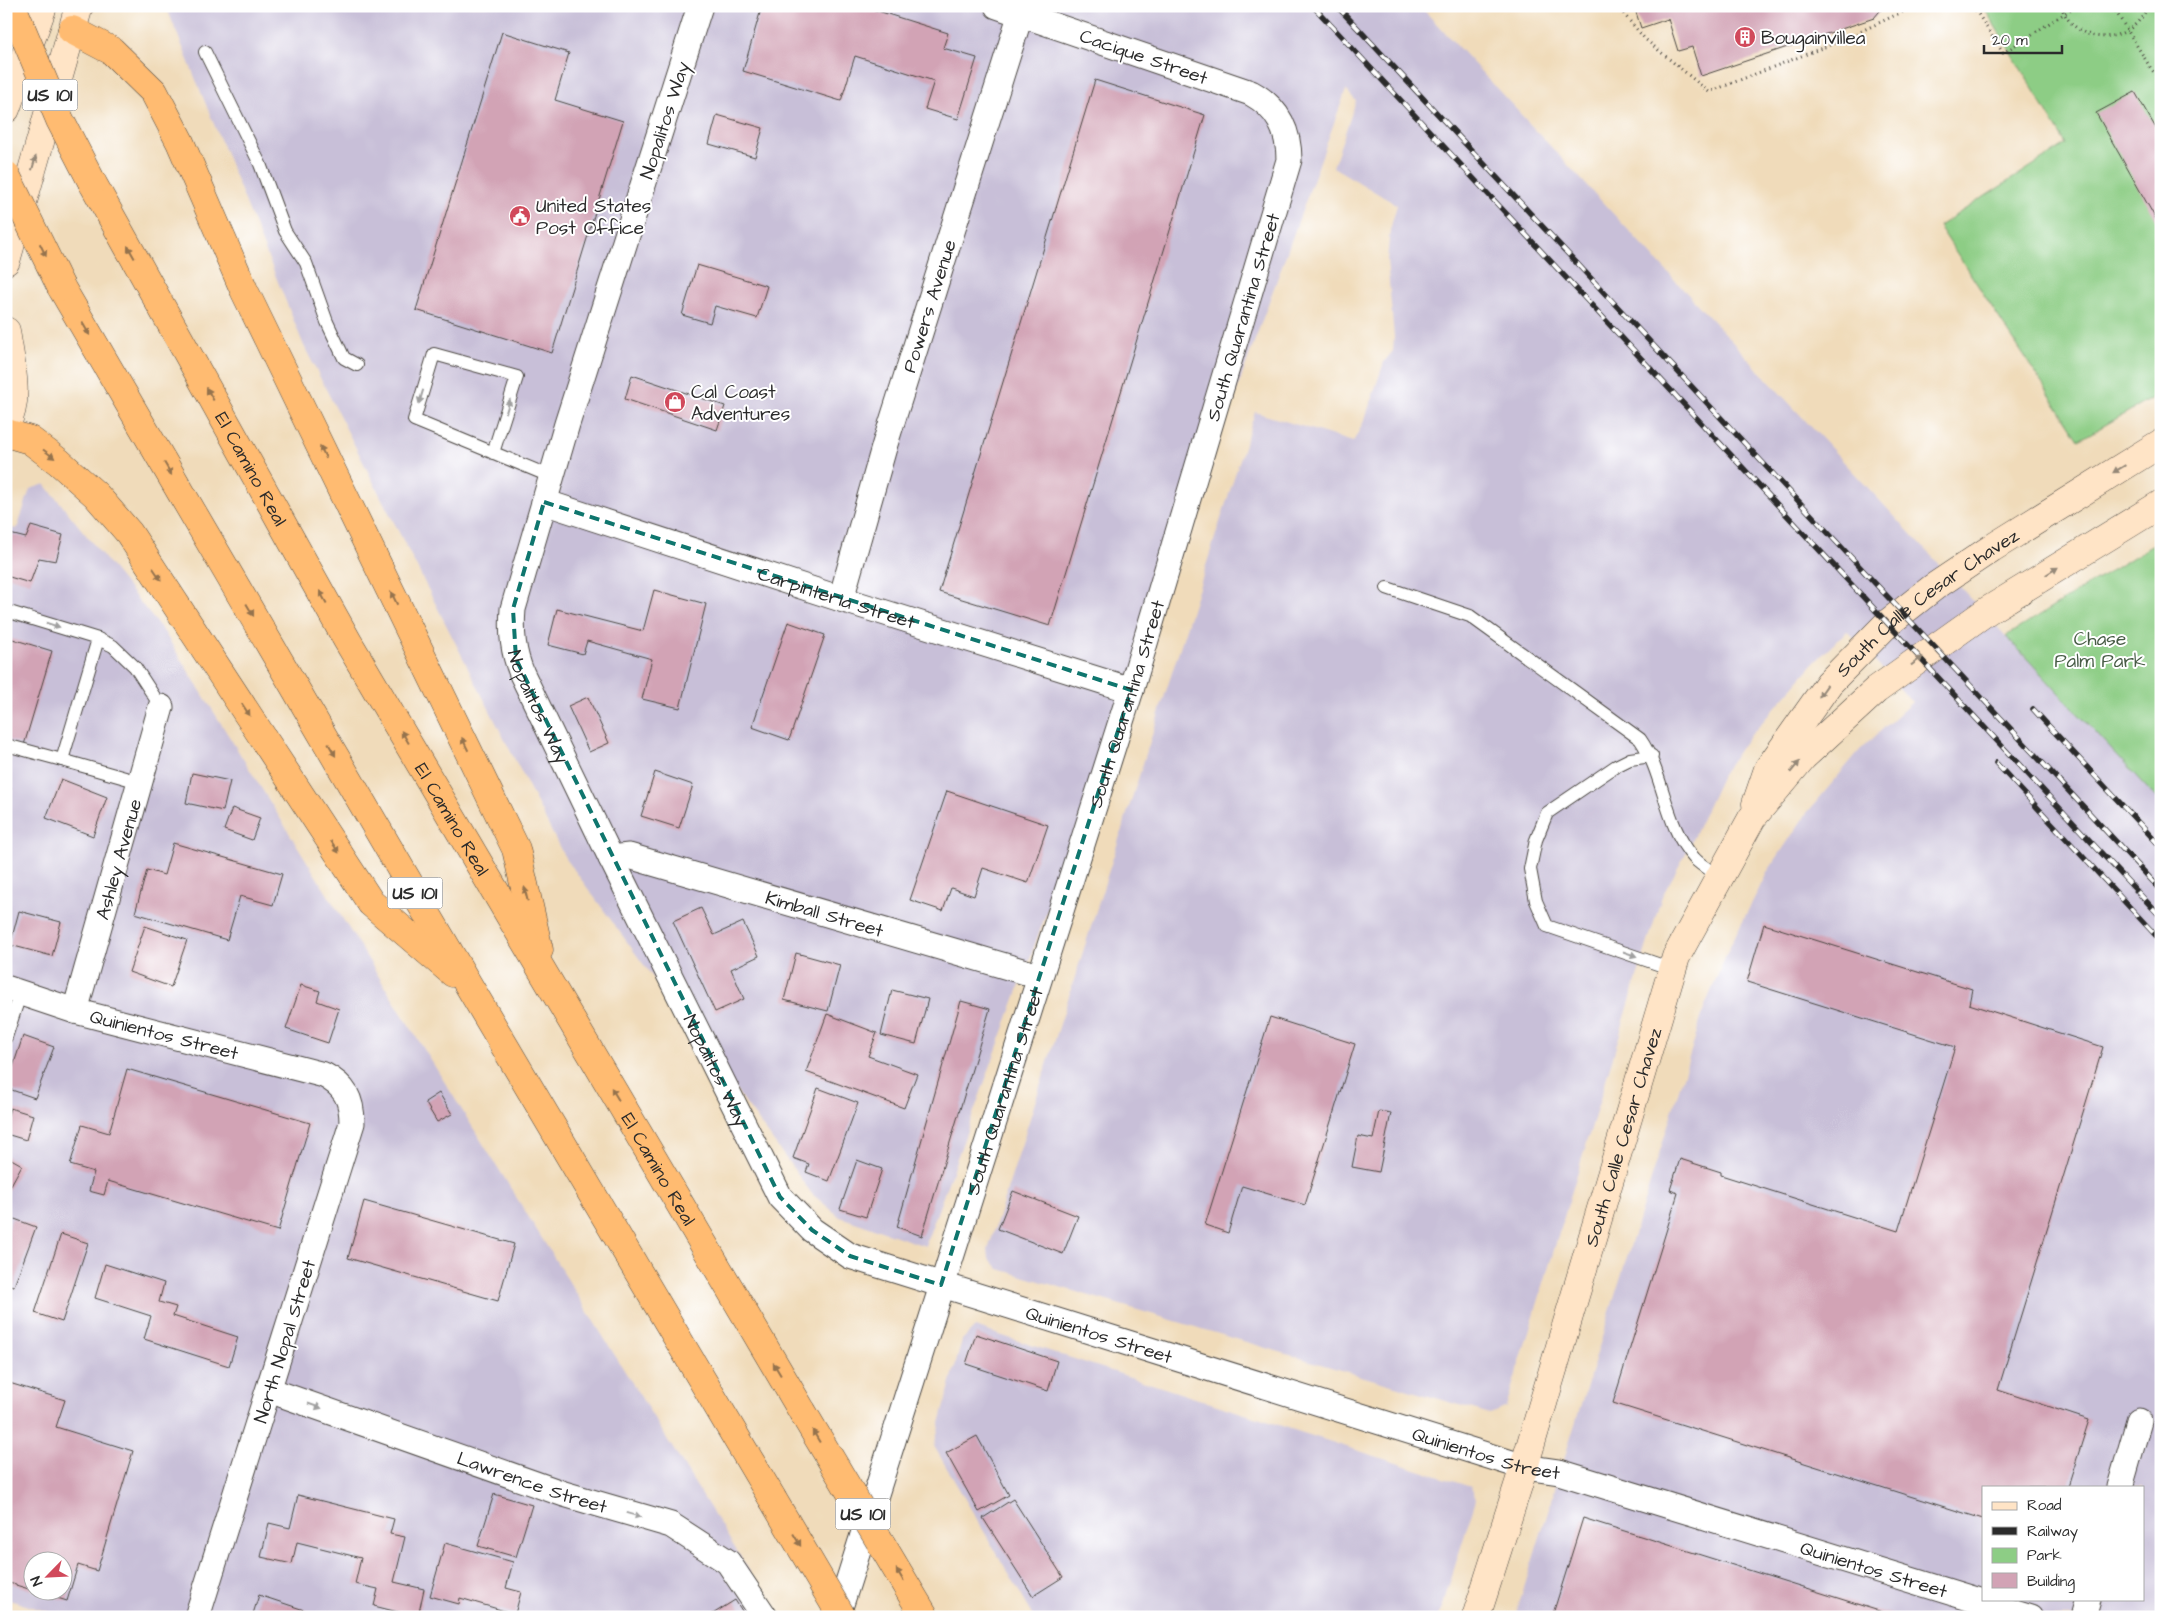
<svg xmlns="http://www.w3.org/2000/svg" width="2167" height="1623" viewBox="0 0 2167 1623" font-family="'Architects Daughter',sans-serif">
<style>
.industrial{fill:#c8bfd8;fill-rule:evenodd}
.green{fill:#8dcd85;stroke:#5c7c58}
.building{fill:#d2a3b5}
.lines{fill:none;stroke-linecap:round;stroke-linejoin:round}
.lane-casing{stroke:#494540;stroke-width:14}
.street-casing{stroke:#494540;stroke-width:27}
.secondary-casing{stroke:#494540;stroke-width:29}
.highway-casing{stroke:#494540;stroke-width:29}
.path{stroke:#494540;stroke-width:3;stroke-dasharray:1 4;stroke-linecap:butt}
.lane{stroke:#fff;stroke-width:12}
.street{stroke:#fff;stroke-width:25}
.secondary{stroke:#ffe4c6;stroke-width:28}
.highway{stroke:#ffbb71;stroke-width:28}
.rail-casing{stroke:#2b2b2b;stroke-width:5.5}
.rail{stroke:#fff;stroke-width:4;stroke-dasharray:11;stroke-linecap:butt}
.highway-bridge-casing{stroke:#494540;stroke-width:29;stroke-linecap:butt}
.highway-bridge{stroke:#ffbb71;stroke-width:28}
.oneway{fill:#958878}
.oneway2{fill:#95734e}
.oneway3{fill:#a0a0a0}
.marked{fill:none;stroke:#0f766e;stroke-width:4;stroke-dasharray:10 6;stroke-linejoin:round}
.labels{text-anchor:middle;stroke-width:4;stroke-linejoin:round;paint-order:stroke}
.shield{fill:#fff;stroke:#6b6b6b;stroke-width:1}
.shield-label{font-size:18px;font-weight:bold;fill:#2b2b2b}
.poi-label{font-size:19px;fill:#2b2b2b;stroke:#fff;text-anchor:start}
.street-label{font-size:19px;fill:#2b2b2b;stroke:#fff}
.park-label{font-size:19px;fill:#485c46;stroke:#fff}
</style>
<rect width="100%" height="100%" fill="#fff"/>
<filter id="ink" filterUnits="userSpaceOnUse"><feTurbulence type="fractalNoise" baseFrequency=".02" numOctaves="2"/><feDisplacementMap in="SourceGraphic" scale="10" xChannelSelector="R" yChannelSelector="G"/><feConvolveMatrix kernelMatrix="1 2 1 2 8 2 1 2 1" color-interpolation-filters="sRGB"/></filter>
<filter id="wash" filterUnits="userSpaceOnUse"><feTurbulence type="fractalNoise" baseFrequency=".0096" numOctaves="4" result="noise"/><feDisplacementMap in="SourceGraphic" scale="20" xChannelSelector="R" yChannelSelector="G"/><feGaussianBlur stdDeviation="1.12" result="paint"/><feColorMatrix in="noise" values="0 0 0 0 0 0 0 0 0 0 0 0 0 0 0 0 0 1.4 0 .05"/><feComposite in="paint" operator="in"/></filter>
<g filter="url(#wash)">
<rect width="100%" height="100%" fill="#f0dbba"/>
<g class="industrial">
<path d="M 166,6 L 1420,6 L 2161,803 L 2161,1617 L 1515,1617 L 1705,1006 L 1730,946 L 1768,871 L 1806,814 L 1860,750 L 1912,702 L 1847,631 L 1814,663 L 1744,743 L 1722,775 L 1684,857 L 1662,896 L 1506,1407 L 1490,1414 L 999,1269 L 989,1258 L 988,1250 L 1255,412 L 1353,442 L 1365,419 L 1384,362 L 1393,351 L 1394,337 L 1387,260 L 1390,230 L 1397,205 L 1333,167 L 1356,101 L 1346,90 L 925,1246 L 840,1217 L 812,1194 L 564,856 L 304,346 ZM 1983,1487 L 2143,1487 L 2143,1599 L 1983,1599 Z"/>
<path d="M 45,484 L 164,632 L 778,1617 L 65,1617 L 6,1599 L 6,527 L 17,529 L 30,489 ZM 32,1560 L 62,1560 L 62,1590 L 32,1590 Z"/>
<path d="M 975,1327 L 1471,1487 L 1476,1499 L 1439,1617 L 1034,1617 L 934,1446 L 962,1340 Z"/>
</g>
<g class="green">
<path d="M 1983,6 L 2161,6 L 2161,393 L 2079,440 L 1939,226 L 2066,144 Z"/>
<path d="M 2161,540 L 2161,803 L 2006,636 Z"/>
</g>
<g id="blocks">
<g class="building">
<path d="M 762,6 L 862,6 L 948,33 L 943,48 L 977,58 L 958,119 L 925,109 L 934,81 L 855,56 L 841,101 L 743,71 Z"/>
<path d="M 1634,6 L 1884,6 L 1874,18 L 1701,76 L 1692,47 L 1678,51 L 1668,19 L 1641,28 Z"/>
<path d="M 502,32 L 569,53 L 555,100 L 623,121 L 552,353 L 416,310 Z"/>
<path d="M 1095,80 L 1205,115 L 1050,626 L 939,592 Z"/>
<path d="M 2135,92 L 2161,137 L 2161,228 L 2096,113 Z"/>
<path d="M 717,115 L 763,128 L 755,157 L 709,144 Z"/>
<path d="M 697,265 L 767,286 L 757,318 L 715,306 L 710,323 L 682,315 Z"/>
<path d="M 632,375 L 725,406 L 717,430 L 625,399 Z"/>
<path d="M 31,526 L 63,535 L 56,561 L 39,558 L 30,583 L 6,576 L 6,533 L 26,538 Z"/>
<path d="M 654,590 L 706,604 L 680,708 L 642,699 L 652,659 L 587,641 L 583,654 L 548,645 L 557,609 L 643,631 Z"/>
<path d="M 788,622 L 825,635 L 789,740 L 752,727 Z"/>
<path d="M 6,637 L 52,651 L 24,745 L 6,739 Z"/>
<path d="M 588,697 L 609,743 L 589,752 L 568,706 Z"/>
<path d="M 655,772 L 693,785 L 679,828 L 641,816 Z"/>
<path d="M 192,773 L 230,781 L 223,811 L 186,803 Z"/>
<path d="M 61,779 L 107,797 L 93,836 L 46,818 Z"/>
<path d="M 6,787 L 11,788 L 7,802 L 6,802 Z"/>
<path d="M 947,791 L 1048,825 L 1028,883 L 983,868 L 974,896 L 951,888 L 943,911 L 910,900 Z"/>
<path d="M 232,808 L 260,818 L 252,840 L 224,830 Z"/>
<path d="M 173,843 L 282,874 L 273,905 L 240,896 L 227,940 L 135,913 L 147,870 L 164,875 Z"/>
<path d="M 701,908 L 714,935 L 743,922 L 759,956 L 731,969 L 744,999 L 715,1012 L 673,921 Z"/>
<path d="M 19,911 L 61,922 L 52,956 L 10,945 Z"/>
<path d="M 1764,924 L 1972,989 L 1969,1004 L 2103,1047 L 1998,1390 L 2089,1420 L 2068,1487 L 1983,1487 L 1983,1519 L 1613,1403 L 1678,1193 L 1670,1190 L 1680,1159 L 1721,1172 L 1721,1175 L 1898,1231 L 1955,1047 L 1747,982 Z"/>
<path d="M 145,926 L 187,940 L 171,987 L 129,972 Z"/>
<path d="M 796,953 L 840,965 L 828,1011 L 784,1000 Z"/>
<path d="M 301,985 L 320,991 L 317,1001 L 339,1009 L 328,1043 L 286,1029 Z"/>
<path d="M 892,990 L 928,999 L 916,1044 L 881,1035 Z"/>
<path d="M 961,1001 L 990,1009 L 922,1236 L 897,1227 Z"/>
<path d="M 827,1014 L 877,1033 L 868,1056 L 917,1074 L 904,1108 L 806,1072 Z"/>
<path d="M 1270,1017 L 1355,1044 L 1305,1205 L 1242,1186 L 1228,1233 L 1205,1225 Z"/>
<path d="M 23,1036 L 54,1047 L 35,1098 L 6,1088 Z"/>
<path d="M 127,1069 L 310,1123 L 278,1231 L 108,1181 L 104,1195 L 89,1191 L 94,1172 L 70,1165 L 82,1125 L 109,1133 Z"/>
<path d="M 818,1088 L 858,1103 L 829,1181 L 806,1172 L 809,1164 L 793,1158 Z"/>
<path d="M 439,1093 L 452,1114 L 437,1122 L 425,1102 Z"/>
<path d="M 10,1108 L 33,1115 L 26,1140 L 6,1134 L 6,1122 Z"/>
<path d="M 1379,1111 L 1391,1113 L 1379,1172 L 1352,1167 L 1358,1136 L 1373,1139 Z"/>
<path d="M 6,1156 L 22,1165 L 6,1194 Z"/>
<path d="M 857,1160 L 882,1169 L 866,1217 L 840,1209 Z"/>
<path d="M 1013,1191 L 1078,1216 L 1063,1254 L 998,1229 Z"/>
<path d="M 364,1201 L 514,1244 L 498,1301 L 348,1258 Z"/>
<path d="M 12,1218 L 36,1227 L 14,1286 L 6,1284 L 6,1234 Z"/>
<path d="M 61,1234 L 88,1243 L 62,1322 L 35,1313 Z"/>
<path d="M 105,1264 L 164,1283 L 159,1302 L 176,1307 L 173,1316 L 238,1337 L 229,1366 L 144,1339 L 151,1316 L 95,1298 Z"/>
<path d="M 976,1334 L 1057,1361 L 1048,1391 L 966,1364 Z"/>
<path d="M 6,1382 L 65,1400 L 56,1427 L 133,1451 L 97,1571 L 78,1565 L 67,1601 L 35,1591 L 62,1590 L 62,1560 L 32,1560 L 32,1590 L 6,1582 Z"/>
<path d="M 977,1436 L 1009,1495 L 979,1512 L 946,1453 Z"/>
<path d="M 494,1494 L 532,1505 L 516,1557 L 478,1546 Z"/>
<path d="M 298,1495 L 394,1519 L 390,1534 L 405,1537 L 394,1582 L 424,1589 L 418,1617 L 374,1606 L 378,1589 L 355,1584 L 361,1558 L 297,1542 L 292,1564 L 261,1557 L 269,1523 L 290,1528 Z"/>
<path d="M 1013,1499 L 1063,1577 L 1033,1596 L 983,1518 Z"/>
<path d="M 1583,1518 L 1895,1616 L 1895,1617 L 1552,1617 Z"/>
<path d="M 445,1543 L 513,1562 L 506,1588 L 521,1592 L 515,1614 L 460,1598 L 459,1604 L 430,1596 Z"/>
<path d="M 259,1595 L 322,1616 L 322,1617 L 252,1617 Z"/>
<path d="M 735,1600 L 746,1617 L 708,1617 Z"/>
</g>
</g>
</g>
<g filter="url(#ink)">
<use href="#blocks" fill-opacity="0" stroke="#494540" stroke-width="1"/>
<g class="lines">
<g class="lane-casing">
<g id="lane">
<path d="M 205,52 L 260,164 L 285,231 L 306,263 L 327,322 L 344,358 L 357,365"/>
<path d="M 493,453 L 517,377 L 434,354 L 414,420 L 552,477"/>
<path d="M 1387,588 L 1470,616 L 1640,739 C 1665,775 1664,825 1694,858 C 1700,865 1711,871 1719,876"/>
<path d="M 6,611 L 98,639 L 113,646 L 135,667 L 161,707"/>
<path d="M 98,639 L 62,760 L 139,782"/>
<path d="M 6,745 L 62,760"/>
<path d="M 1652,756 L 1630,759 L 1616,766 L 1547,813 L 1536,840 L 1530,869 L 1536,901 L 1547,926 L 1672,969"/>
<path d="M 6,1037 L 21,992"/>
</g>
</g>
<g class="street-casing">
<g id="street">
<path id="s1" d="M 700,6 L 567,424 L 513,609 C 511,633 513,652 522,674 L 611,858 L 780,1197 L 812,1230 L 850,1256 L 1524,1467 L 1559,1472 L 2031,1617"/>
<path id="s2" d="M 544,502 L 841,599 L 1131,690"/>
<path id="s3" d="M 841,599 L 885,444 L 1021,13"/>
<path id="s4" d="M 611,858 L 629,856 L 1039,976"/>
<path id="s5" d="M 6,988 L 75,1011 L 324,1075 C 345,1086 352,1099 352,1123 L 197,1617"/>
<path id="s6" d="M 75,1011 L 161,707"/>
<path id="s7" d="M 269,1390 L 564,1494 L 671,1525 L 728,1562 L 765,1617"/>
<path d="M 2120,1487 L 2139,1421"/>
<path id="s8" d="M 837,1617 L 1131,690 L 1289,160 C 1289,130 1278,108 1251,93 L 997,6"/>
<path d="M 2083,1617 L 2088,1599"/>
</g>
</g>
<g class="secondary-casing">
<g id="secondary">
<path d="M 6,109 L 43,6"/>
<path d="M 6,261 L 79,6"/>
<path d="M 6,331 C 10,360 21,397 6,425"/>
<path id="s9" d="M 1756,804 L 1768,769 L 1829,683 L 1888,623 L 1934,587 L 1992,548 L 2161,443"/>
<path id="s10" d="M 1476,1617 L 1524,1467 L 1676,957 L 1752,818 L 1803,757 L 1876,690 L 1987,611 L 2161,504"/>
</g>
</g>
<g class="highway-casing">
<g id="highway">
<path d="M 72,30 L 112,51 L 154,92 L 180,142 L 244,290 L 516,849 L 539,950"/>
<path id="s11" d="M 92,182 L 347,640 L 802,1411"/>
<path d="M 61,287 L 469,986 L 772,1498"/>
<path d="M 6,433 L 30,440 L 59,462 L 96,495 L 129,533 L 371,903 L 453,973"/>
</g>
</g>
<g class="path">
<path d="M 1617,6 L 1645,39 L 1709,92 L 1840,41 L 1915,6"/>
<path d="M 1973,6 L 2003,53 L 2076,6"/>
<path d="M 2061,6 C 2076,48 2132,46 2148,6"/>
<path d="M 2090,6 L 2100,10 L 2114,7"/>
<path d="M 2113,7 L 2152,70 L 2161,80"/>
</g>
<use href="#lane" class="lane"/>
<use href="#street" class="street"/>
<use href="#secondary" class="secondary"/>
<use href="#highway" class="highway"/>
<g class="rail-casing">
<g id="rail">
<path d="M 1313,6 L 2161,917"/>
<path d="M 1337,6 L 2161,890"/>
<path d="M 2033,709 L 2161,847"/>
<path d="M 1996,763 L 2161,941"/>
</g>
</g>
<use href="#rail" class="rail"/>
<g class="highway-bridge-casing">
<g id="highway-bridge">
<path d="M 12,6 L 60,120 L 92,182"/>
<path d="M 6,175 L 61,287"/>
<path d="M 802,1411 L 925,1617"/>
<path d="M 772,1498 L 842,1617"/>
</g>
</g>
<use href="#highway-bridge" class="highway-bridge"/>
</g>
<defs><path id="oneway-solid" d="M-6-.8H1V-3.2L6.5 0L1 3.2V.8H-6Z" transform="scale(1.25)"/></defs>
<g class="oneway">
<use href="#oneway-solid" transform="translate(34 163) rotate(-74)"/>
<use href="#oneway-solid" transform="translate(2119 469) rotate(149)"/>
<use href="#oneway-solid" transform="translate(2052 571) rotate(-32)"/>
<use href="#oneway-solid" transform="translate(1917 661) rotate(-36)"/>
<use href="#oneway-solid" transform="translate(1823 691) rotate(125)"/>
<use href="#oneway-solid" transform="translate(1795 767) rotate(-50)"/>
</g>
<g class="oneway2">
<use href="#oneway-solid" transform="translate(43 250) rotate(64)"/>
<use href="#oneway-solid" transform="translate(131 252) rotate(-119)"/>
<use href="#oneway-solid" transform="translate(86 329) rotate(60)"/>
<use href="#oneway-solid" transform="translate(210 394) rotate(-119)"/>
<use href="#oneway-solid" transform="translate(323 452) rotate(-116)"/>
<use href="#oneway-solid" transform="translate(49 454) rotate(37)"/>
<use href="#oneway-solid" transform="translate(168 469) rotate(60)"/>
<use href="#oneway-solid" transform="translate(157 574) rotate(56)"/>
<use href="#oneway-solid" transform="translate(323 597) rotate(-119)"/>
<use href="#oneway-solid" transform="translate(394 598) rotate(-116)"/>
<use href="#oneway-solid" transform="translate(250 610) rotate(60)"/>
<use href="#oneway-solid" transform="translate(246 710) rotate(57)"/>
<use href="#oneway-solid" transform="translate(405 737) rotate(-121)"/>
<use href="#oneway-solid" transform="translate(465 744) rotate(-116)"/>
<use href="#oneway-solid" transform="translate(332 750) rotate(60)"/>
<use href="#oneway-solid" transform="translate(335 847) rotate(57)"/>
<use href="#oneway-solid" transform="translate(526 894) rotate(-103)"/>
<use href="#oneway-solid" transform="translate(615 1094) rotate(-121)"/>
<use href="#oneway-solid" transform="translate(777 1369) rotate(-121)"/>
<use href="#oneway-solid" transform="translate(816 1436) rotate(-121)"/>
<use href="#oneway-solid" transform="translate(797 1540) rotate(59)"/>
<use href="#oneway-solid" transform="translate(900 1575) rotate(-121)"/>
</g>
<g class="oneway3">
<use href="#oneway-solid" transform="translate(421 397) rotate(107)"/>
<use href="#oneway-solid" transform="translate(508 406) rotate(-73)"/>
<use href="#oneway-solid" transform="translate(53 625) rotate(17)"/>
<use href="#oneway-solid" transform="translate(1630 954) rotate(19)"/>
<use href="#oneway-solid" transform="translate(315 1406) rotate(19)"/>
<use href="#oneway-solid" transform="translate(634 1515) rotate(16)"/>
</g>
</g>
<path class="marked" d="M 544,502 L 1131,690 L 941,1285 L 850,1256 L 812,1230 L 780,1197 L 516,659 L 513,609 Z"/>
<defs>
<g id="building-disc" transform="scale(1.125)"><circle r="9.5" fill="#d1495b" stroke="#fff"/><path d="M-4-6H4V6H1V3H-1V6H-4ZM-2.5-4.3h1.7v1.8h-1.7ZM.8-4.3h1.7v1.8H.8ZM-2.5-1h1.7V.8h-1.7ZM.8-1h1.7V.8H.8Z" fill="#fff"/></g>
<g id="civic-disc" transform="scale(1.125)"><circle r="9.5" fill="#d1495b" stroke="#fff"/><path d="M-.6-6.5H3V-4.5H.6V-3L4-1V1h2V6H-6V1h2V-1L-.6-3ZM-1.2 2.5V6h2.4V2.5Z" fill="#fff"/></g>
<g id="shop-disc" transform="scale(1.125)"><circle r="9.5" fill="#d1495b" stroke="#fff"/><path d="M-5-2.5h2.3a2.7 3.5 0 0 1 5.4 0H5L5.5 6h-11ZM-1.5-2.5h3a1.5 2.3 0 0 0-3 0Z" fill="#fff"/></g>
</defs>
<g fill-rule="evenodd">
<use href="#building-disc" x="1745" y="37"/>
<use href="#civic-disc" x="520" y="216"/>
<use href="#shop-disc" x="675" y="402"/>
</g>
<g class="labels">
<g class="shield">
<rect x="22.5" y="79.5" width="55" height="31" rx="4"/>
<rect x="387.5" y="877.5" width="55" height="31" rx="4"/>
<rect x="835.5" y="1498.5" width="55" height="31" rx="4"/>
</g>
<g class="shield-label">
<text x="50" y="101">US 101</text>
<text x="415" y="899">US 101</text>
<text x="863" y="1520">US 101</text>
</g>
<g class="poi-label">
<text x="1761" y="44">Bougainvillea</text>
<text x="536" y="212">United States<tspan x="536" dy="22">Post Office</tspan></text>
<text x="691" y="398">Cal Coast<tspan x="691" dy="22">Adventures</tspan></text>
</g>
<g class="street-label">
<text transform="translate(1144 56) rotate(19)" y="7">Cacique Street</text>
<text transform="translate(664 120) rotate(-72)" y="7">Nopalitos Way</text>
<text dy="7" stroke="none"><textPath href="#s3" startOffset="306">Powers Avenue</textPath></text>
<text dy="7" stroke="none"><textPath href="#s8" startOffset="1362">South Quarantina Street</textPath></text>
<text dy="7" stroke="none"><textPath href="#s11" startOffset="328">El Camino Real</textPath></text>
<text dy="7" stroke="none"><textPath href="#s2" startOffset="308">Carpinteria Street</textPath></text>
<text dy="7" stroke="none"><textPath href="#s9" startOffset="270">South Calle Cesar Chavez</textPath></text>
<text dy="7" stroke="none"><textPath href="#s8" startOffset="958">South Quarantina Street</textPath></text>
<text dy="7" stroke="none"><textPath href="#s1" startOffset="734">Nopalitos Way</textPath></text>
<text dy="7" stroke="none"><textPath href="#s11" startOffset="732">El Camino Real</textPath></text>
<text dy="7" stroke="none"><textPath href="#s6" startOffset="158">Ashley Avenue</textPath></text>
<text dy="7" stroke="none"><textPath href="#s4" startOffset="222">Kimball Street</textPath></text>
<text dy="7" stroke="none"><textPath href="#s5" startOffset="165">Quinientos Street</textPath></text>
<text dy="7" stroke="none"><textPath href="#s1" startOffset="1139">Nopalitos Way</textPath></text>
<text dy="7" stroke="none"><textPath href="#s8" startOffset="552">South Quarantina Street</textPath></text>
<text dy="7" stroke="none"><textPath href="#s10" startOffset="502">South Calle Cesar Chavez</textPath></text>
<text dy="7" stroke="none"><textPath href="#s11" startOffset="1138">El Camino Real</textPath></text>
<text dy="7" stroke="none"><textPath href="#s1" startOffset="1634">Quinientos Street</textPath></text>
<text transform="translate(284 1341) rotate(-73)" y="7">North Nopal Street</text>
<text dy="7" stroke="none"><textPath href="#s1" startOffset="2039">Quinientos Street</textPath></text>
<text dy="7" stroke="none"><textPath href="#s7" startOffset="279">Lawrence Street</textPath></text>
<text dy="7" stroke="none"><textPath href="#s1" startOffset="2444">Quinientos Street</textPath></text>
</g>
<g class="park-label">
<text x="2100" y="645">Chase<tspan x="2100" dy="22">Palm Park</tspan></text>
</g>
</g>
<rect width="2167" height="1623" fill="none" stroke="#fff" stroke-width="25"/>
<rect x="1982" y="1486" width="162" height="115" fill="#ffffff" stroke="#aaaaaa"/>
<rect x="1992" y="1502" width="25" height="8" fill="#ffe4c6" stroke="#aaaaaa"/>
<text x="2027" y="1510" font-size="15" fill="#2b2b2b">Road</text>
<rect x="1992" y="1527" width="25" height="8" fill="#2b2b2b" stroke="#aaaaaa"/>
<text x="2027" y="1536" font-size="15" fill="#2b2b2b">Railway</text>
<rect x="1992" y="1548" width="25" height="15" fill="#8dcd85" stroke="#aaaaaa"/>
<text x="2027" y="1560" font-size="15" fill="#2b2b2b">Park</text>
<rect x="1992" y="1573" width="25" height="15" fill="#d2a3b5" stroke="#aaaaaa"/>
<text x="2027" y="1586" font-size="15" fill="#2b2b2b">Building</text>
<g transform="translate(48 1576) rotate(246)"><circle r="24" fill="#ffffff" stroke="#aaaaaa"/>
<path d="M0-4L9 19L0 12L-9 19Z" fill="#d1495b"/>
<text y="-8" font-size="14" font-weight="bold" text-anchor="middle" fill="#2b2b2b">N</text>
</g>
<path d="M1984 45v8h78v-8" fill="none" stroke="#2b2b2b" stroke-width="2.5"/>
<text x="1992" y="45" font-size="15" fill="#2b2b2b" stroke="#ffffff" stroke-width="4" paint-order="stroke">20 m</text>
</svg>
